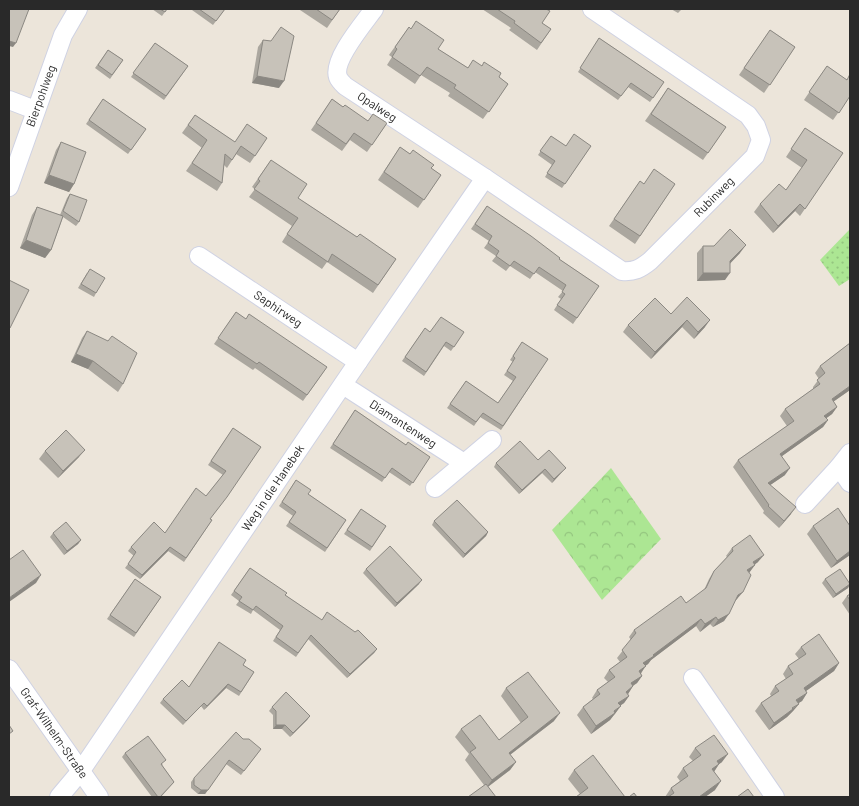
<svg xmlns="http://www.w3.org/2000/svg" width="859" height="806" viewBox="0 0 859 806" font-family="Barlow,sans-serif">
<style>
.grass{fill:url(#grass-dots)}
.park{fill:url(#park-crowns)}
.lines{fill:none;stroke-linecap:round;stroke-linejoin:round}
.street-casing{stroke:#cfd2e3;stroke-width:20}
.street{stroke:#fff;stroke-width:18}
.wall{fill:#aba79f}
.shaded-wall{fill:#8b8882}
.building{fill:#c7c2b9;stroke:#8b8882}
.labels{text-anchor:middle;stroke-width:4;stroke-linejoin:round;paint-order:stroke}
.street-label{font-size:12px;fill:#292929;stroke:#fff}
</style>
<defs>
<pattern id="grass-dots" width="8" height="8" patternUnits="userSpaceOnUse" patternTransform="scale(1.25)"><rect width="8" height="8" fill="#ace693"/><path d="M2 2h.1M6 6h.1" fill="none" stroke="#94c57f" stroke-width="1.8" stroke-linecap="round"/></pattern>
<pattern id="park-crowns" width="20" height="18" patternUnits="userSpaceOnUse" patternTransform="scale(1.25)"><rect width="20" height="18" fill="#ace693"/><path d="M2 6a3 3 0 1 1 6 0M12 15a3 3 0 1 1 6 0" fill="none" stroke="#94c57f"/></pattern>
</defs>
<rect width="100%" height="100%" fill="#ece5da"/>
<path class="grass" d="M 850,229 L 850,279 L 839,286 L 820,260 Z"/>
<path class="park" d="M 611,468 L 661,539 L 602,600 L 552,530 Z"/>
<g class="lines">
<g class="street-casing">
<g id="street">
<path d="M 374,9 C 364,23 332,60 338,77 C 339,80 343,84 345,86 L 485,178 L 622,271 C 634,272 640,269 650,261 L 755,156 L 761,140 L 756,126 L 748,115 L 592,9"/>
<path d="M 9,100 L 35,110"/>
<path d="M 9,187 L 63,35 L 78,9"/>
<path d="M 199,256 L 358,362"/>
<path d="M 343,385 L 464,463"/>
<path d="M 850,453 L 839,467 L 850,483"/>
<path d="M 435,488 L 492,440"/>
<path d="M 805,504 L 839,467"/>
<path d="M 9,669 L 99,797"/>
<path d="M 693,678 L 775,797"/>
<path d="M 59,797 L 80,772 L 358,362 L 485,178"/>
</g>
</g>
<use href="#street" class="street"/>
</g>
<g class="wall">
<path d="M 152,9 L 167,9 L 162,16 Z"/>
<path d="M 193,9 L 225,9 L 213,25 L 192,10 Z"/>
<path d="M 301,9 L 340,9 L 327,28 L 300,10 Z"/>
<path d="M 482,9 L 546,9 L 542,23 L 551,29 L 537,50 L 509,30 L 511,28 Z"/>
<path d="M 671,9 L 682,9 L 678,13 Z"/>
<path d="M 409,27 L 438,49 L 468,68 L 499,77 L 508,84 L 483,119 L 448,96 L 450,93 L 421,75 L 415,84 L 387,65 L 392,57 L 389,55 Z"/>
<path d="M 770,30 L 795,47 L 764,93 L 739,75 Z"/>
<path d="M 599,38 L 664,82 L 650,102 L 628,87 L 618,100 L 578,72 Z"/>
<path d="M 263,40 L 279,88 L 252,83 L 258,47 Z"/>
<path d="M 155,43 L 188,66 L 164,100 L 131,77 Z"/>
<path d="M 108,50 L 123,60 L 110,79 L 95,68 Z"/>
<path d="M 827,66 L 847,80 L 850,96 L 833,120 L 804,100 Z"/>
<path d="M 668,88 L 726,127 L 703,160 L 645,121 Z"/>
<path d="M 103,99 L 146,129 L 128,154 L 86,124 Z"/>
<path d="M 332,99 L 343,107 L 368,121 L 387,123 L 367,152 L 350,140 L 342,151 L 311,130 Z"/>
<path d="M 195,115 L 235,142 L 267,138 L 250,163 L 236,154 L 227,168 L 224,165 L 222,183 L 217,191 L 186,171 L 202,148 L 182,133 Z"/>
<path d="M 805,128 L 843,153 L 800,216 L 795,211 L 773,233 L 754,212 L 760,204 L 786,190 L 802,168 L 786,157 Z"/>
<path d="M 551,136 L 566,146 L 591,146 L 562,188 L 545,177 L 552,165 L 538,155 Z"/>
<path d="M 61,142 L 74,184 L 69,192 L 44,183 L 56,150 Z"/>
<path d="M 400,147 L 441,175 L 418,208 L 378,180 Z"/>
<path d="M 271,160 L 298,198 L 357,237 L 396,259 L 373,293 L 327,262 L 322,269 L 282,242 L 292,226 L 249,197 L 255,189 L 252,187 Z"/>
<path d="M 640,181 L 644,184 L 675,184 L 635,244 L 609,226 Z"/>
<path d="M 70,194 L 79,222 L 76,226 L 63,217 L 51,250 L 45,258 L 20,248 L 32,215 L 37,207 L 60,215 L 67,198 Z"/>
<path d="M 487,206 L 559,259 L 599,286 L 573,324 L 554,310 L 561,299 L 558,297 L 563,291 L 535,272 L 530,279 L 510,266 L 506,271 L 492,261 L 496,256 L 484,248 L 489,241 L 471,229 Z"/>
<path d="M 703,246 L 740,253 L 730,263 L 725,280 L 697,281 L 697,253 Z"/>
<path d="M 87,273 L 96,293 L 94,297 L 78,288 Z"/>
<path d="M 236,312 L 246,319 L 327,367 L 303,401 L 255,368 L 253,370 L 214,344 Z"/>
<path d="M 671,314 L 705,327 L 694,339 L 682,327 L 651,359 L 623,332 L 628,325 Z"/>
<path d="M 425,328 L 430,332 L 464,332 L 451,351 L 444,346 L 424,376 L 402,361 Z"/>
<path d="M 87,331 L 123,384 L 118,392 L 88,369 L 71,362 L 82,338 Z"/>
<path d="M 522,342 L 548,359 L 501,430 L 480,417 L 474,426 L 447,408 L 466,381 L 498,403 L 513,381 L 504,375 L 513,362 L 510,360 Z"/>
<path d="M 850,343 L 850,390 L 833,402 L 837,407 L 832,414 L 826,418 L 828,420 L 823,427 L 782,456 L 785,475 L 770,485 L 791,514 L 779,528 L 763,513 L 764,511 L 733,467 L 738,460 L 787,426 L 780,416 L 785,409 L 813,389 L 813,387 L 819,379 L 815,373 L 820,366 Z"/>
<path d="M 355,410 L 406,445 L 430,457 L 410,486 L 389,472 L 382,482 L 330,448 Z"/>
<path d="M 233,428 L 261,447 L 210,519 L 212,520 L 184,562 L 168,551 L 140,579 L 125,568 L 134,556 L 128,551 L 131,547 L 165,533 L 206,496 L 223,475 L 208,465 Z"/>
<path d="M 45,451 L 79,457 L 58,478 L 39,459 Z"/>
<path d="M 538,460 L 563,471 L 552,483 L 542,473 L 519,494 L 494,467 L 496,463 Z"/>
<path d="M 296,480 L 308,494 L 346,520 L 325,552 L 286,526 L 293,516 L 279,506 Z"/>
<path d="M 361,509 L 386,526 L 370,551 L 344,534 Z"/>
<path d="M 434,521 L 488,532 L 486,536 L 463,558 L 432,525 Z"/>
<path d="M 813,526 L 850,526 L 850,555 L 831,568 L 807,534 Z"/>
<path d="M 53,533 L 81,540 L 78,544 L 64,555 L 50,537 Z"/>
<path d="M 732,548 L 758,562 L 754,565 L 749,573 L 737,599 L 735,601 L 724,621 L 713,627 L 710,624 L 700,632 L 696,626 L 651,660 L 648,664 L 645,666 L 641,674 L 642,676 L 637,683 L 633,686 L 628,694 L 629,696 L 624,703 L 620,706 L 615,714 L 613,716 L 610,720 L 591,734 L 577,715 L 583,707 L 593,699 L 592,698 L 597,690 L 608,682 L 604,678 L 609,670 L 620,662 L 617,658 L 631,640 L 629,637 L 634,630 L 686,603 L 704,590 L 709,579 L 714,571 L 727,557 L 726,556 Z"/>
<path d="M 250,568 L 285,595 L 321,620 L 377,649 L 374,653 L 347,678 L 308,639 L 296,657 L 273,641 L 280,630 L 253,610 L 251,614 L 236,605 L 239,601 L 231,595 Z"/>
<path d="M 366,569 L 419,584 L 395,607 L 363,573 Z"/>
<path d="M 135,579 L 161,597 L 134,637 L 107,619 Z"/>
<path d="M 825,579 L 850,584 L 848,588 L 833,598 L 822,583 Z"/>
<path d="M 850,594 L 850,615 L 842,603 L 847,596 Z"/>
<path d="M 801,647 L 839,663 L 834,671 L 806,691 L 807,693 L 802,701 L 798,703 L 799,704 L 793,711 L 787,717 L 769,730 L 755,711 L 761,703 L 771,696 L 770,694 L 775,686 L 786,679 L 783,674 L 788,666 L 799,659 L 795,654 Z"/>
<path d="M 243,665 L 254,672 L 239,696 L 226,688 L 204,710 L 201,706 L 183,725 L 160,703 L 163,699 L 189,687 Z"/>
<path d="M 506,688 L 554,721 L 510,755 L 516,762 L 510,770 L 488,787 L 484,785 L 465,760 L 469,754 L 455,737 L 461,729 L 499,740 L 521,723 L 501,696 Z"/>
<path d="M 272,707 L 310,716 L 307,720 L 290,737 L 282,729 L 273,729 L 273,715 L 269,711 Z"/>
<path d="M 243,739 L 261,749 L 241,775 L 226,764 L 205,794 L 198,794 L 191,788 L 191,782 L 194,778 Z"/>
<path d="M 695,748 L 722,762 L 719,764 L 714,772 L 715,790 L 705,797 L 665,797 L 671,788 L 680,781 L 677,777 L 683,768 L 693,761 L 689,757 Z"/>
<path d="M 125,753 L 163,764 L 162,765 L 174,782 L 161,797 L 152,797 L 122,757 Z"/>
<path d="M 574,770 L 625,797 L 580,794 L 568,779 Z"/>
</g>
<g class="shaded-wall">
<path d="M 9,41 L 16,43 L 13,47 L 9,46 Z"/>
<path d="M 257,76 L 284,81 L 279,88 L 252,83 Z"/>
<path d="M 49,175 L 74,184 L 69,192 L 44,183 Z"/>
<path d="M 800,204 L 795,211 L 773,233 L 778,226 Z"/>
<path d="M 26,240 L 51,250 L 45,258 L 20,248 Z"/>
<path d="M 746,245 L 740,253 L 725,269 L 730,261 Z"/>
<path d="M 703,273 L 730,273 L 725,280 L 697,281 Z"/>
<path d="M 687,320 L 682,327 L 651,359 L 655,352 Z"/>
<path d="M 710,320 L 705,327 L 694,339 L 698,332 Z"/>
<path d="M 76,354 L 93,361 L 88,369 L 71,362 Z"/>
<path d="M 850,386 L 850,390 L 827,406 L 832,399 Z"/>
<path d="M 837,407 L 832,414 L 820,423 L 824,416 Z"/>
<path d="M 828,420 L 823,427 L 775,461 L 780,454 Z"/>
<path d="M 85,450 L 79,457 L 58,478 L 63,471 Z"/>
<path d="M 566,468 L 563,471 L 552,483 L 554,479 Z"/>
<path d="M 790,468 L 785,475 L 763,490 L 768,483 Z"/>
<path d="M 545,469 L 542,473 L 519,494 L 522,490 Z"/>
<path d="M 796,507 L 791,514 L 779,528 L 784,521 Z"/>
<path d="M 488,532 L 486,536 L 463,558 L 465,554 Z"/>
<path d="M 81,540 L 78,544 L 64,555 L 67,551 Z"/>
<path d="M 170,547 L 168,551 L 140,579 L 142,575 Z"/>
<path d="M 850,551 L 850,555 L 831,568 L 837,561 Z"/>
<path d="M 764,555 L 758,562 L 747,570 L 753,562 Z"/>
<path d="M 755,565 L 749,573 L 747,570 Z"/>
<path d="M 41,575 L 36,583 L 9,602 L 9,598 Z"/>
<path d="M 422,580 L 419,584 L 395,607 L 397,603 Z"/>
<path d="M 850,584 L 848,588 L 833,598 L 836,594 Z"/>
<path d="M 743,592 L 737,599 L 733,602 L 738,595 Z"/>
<path d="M 729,614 L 724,621 L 713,627 L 718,620 Z"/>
<path d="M 716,617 L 710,624 L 700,632 L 705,624 Z"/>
<path d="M 701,619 L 696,626 L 651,660 L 648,664 L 638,671 L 643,663 L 653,655 Z"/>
<path d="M 377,649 L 374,653 L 347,678 L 350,674 Z"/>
<path d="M 839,663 L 834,671 L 799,696 L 804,688 Z"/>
<path d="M 646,666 L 640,674 L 639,671 Z"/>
<path d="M 642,676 L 637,683 L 626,690 L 631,683 Z"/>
<path d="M 228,684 L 226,688 L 204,710 L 207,706 Z"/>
<path d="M 633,686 L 628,694 L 626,692 Z"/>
<path d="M 807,693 L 802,701 L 791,708 L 796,700 Z"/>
<path d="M 629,696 L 624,703 L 613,710 L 618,703 Z"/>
<path d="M 799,704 L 793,711 L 787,717 L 769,730 L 774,723 Z"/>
<path d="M 621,706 L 610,720 L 591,734 L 596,726 Z"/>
<path d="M 560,713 L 554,721 L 503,760 L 509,753 Z"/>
<path d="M 310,716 L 307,720 L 290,737 L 293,733 Z"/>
<path d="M 276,725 L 285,725 L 282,729 L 273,729 Z"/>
<path d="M 728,754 L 722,762 L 711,770 L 717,761 Z"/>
<path d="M 516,762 L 510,770 L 486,788 L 492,780 Z"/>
<path d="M 719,764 L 713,773 L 712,769 Z"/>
<path d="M 721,781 L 715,790 L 705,797 L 699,797 Z"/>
<path d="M 201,790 L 208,790 L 205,794 L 198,794 Z"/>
</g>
<g class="building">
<path d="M 9,9 L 29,9 L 16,43 L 9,41 Z"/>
<path d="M 160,9 L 167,9 L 165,12 Z"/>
<path d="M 199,9 L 225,9 L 216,21 Z"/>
<path d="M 316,9 L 340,9 L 332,20 Z"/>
<path d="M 497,9 L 546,9 L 550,11 L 542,23 L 551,29 L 541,43 L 514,23 L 515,21 Z"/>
<path d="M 416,21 L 444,40 L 438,49 L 468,68 L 473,60 L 482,66 L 484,62 L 501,73 L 499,77 L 508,84 L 489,112 L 454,88 L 456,85 L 427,67 L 420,76 L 392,57 L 397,49 L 395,47 L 409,27 L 411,29 Z"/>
<path d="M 281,27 L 294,36 L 284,81 L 257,76 L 263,40 L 271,41 Z"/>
<path d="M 770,30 L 795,47 L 770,85 L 744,68 Z"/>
<path d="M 599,38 L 664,82 L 653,98 L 631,83 L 621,96 L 580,68 Z"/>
<path d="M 155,43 L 188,66 L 166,96 L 133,73 Z"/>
<path d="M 108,50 L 123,60 L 112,75 L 98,65 Z"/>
<path d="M 827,66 L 847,80 L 850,74 L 850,96 L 839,113 L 809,92 Z"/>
<path d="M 668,88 L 726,127 L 708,153 L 651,114 Z"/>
<path d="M 103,99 L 146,129 L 131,150 L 89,120 Z"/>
<path d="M 332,99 L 343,107 L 345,105 L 368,121 L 373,114 L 387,123 L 372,145 L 354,133 L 346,144 L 316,123 Z"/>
<path d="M 195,115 L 235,142 L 247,124 L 267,138 L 255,156 L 241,146 L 232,160 L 225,154 L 222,183 L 192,163 L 207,140 L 188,125 Z"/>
<path d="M 805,128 L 843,153 L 805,209 L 800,204 L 778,226 L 760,204 L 779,184 L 786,190 L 807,160 L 791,149 Z"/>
<path d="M 574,134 L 591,146 L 565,184 L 547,173 L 555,161 L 540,151 L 551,136 L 566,146 Z"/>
<path d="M 61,142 L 86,152 L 74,184 L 49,175 Z"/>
<path d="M 400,147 L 410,154 L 413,150 L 434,165 L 431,168 L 441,175 L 424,200 L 384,172 Z"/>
<path d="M 271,160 L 307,184 L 298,198 L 357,237 L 360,234 L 396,259 L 378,285 L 332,254 L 328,262 L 287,234 L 298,218 L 254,189 L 260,181 L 258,179 Z"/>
<path d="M 654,169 L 675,184 L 640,236 L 614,219 L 640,181 L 644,184 Z"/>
<path d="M 70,194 L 87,200 L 79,222 L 63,211 Z"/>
<path d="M 487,206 L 531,236 L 560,258 L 559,259 L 599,286 L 577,318 L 557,305 L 565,294 L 562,292 L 566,285 L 539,267 L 534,274 L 514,261 L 510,266 L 496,256 L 499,251 L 488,243 L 492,236 L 475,224 Z"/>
<path d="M 37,207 L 63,216 L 51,250 L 26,240 Z"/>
<path d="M 730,229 L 746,245 L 730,261 L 730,273 L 703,273 L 703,246 L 714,246 Z"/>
<path d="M 90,269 L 105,278 L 96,293 L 81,284 Z"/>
<path d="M 9,280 L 29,290 L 10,328 L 9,327 Z"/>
<path d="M 687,297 L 710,320 L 698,332 L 687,320 L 655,352 L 628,325 L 655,298 L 671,314 Z"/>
<path d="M 236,312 L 246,319 L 249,314 L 327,367 L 307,395 L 259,362 L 257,364 L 218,338 Z"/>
<path d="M 441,317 L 464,332 L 454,347 L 446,342 L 426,372 L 405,357 L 425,328 L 430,332 Z"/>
<path d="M 87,331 L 108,341 L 112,336 L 137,353 L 123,384 L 93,361 L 76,354 Z"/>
<path d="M 522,342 L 548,359 L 503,426 L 483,413 L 476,422 L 450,404 L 466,381 L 498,403 L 516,377 L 507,371 L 515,358 L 513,356 Z"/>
<path d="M 850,343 L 850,386 L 832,399 L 837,407 L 824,416 L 828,420 L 780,454 L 790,468 L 768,483 L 796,507 L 784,521 L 768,506 L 769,505 L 738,460 L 794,421 L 785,409 L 820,384 L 817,380 L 825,373 L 820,366 Z"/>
<path d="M 355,410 L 406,445 L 408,442 L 430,457 L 413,483 L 392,468 L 385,478 L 333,444 Z"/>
<path d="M 233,428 L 261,447 L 227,497 L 210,519 L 212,520 L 186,558 L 170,547 L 142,575 L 128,564 L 136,552 L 131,547 L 154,522 L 165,533 L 196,488 L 206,496 L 226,471 L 211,461 Z"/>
<path d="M 66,430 L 85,450 L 63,471 L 45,451 Z"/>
<path d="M 520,441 L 538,460 L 549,450 L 566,468 L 554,479 L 545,469 L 522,490 L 496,463 Z"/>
<path d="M 296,480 L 311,490 L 308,494 L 346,520 L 327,548 L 289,522 L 296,512 L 282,502 Z"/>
<path d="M 457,500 L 488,532 L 465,554 L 434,521 Z"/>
<path d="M 838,508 L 850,526 L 850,551 L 837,561 L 813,526 Z"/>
<path d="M 361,509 L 386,526 L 372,547 L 347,530 Z"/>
<path d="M 66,522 L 81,540 L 67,551 L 53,533 Z"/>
<path d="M 750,535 L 764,555 L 753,562 L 755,565 L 747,570 L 751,575 L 743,592 L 738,595 L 729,614 L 718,620 L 716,617 L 705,624 L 701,619 L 653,655 L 654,656 L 643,663 L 646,666 L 639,671 L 642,676 L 631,683 L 633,686 L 626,692 L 629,696 L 618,703 L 621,706 L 614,711 L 615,713 L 596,726 L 583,707 L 600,694 L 597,690 L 615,677 L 609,670 L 627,657 L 622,650 L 636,633 L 634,630 L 681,596 L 686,603 L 706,588 L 714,571 L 733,551 L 732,548 Z"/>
<path d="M 390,546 L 422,580 L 397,603 L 366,569 Z"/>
<path d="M 23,550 L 41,575 L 9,598 L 9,560 Z"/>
<path d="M 250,568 L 287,593 L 285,595 L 322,620 L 327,612 L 355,632 L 358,630 L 377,649 L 350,674 L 311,635 L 298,653 L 276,637 L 283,626 L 256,606 L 253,610 L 239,601 L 242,597 L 234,591 Z"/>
<path d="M 840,569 L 850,584 L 836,594 L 825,579 Z"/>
<path d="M 135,579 L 161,597 L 136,633 L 110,615 Z"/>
<path d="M 850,594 L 850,600 L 847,596 Z"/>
<path d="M 819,634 L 839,663 L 804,688 L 807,693 L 796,700 L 799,704 L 792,708 L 793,709 L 774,723 L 761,703 L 779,691 L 775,686 L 793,674 L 788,666 L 806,654 L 801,647 Z"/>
<path d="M 219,642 L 246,660 L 243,665 L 254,672 L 241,692 L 228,684 L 207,706 L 204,703 L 186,721 L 163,699 L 182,680 L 189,687 Z"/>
<path d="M 528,672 L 560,713 L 509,753 L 516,762 L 492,780 L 470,752 L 476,748 L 461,729 L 480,715 L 499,740 L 528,717 L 506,688 Z"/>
<path d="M 286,692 L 310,716 L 293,733 L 285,725 L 276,725 L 276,711 L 272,707 Z"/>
<path d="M 9,725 L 13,731 L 9,734 Z"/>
<path d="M 236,732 L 243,739 L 249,739 L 261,749 L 244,771 L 229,760 L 208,790 L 201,790 L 194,785 L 194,778 Z"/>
<path d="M 714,735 L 728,754 L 717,761 L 719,764 L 712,769 L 721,781 L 699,797 L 668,797 L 674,793 L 671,788 L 688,776 L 683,768 L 701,755 L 695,748 Z"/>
<path d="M 148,736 L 166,760 L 161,764 L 174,782 L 160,797 L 158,797 L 125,753 Z"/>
<path d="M 593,755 L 625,797 L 576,797 L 588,788 L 574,770 Z"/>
<path d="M 486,784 L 496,797 L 468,797 Z"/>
<path d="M 748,789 L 754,797 L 737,797 Z"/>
<path d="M 634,793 L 637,797 L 629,797 Z"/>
</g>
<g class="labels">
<g class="street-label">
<text transform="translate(41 96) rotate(-70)" y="4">Bierpohlweg</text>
<text transform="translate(377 107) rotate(33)" y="4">Opalweg</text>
<text transform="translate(714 197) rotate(-45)" y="4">Rubinweg</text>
<text transform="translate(278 309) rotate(34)" y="4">Saphirweg</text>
<text transform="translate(403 424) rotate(33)" y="4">Diamantenweg</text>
<text transform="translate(273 488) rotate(-56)" y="4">Weg in die Hanebek</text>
<text transform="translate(54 733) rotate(55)" y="4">Graf-Wilhelm-Straße</text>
</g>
</g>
<rect width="859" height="806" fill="none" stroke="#292929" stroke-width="20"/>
</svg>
